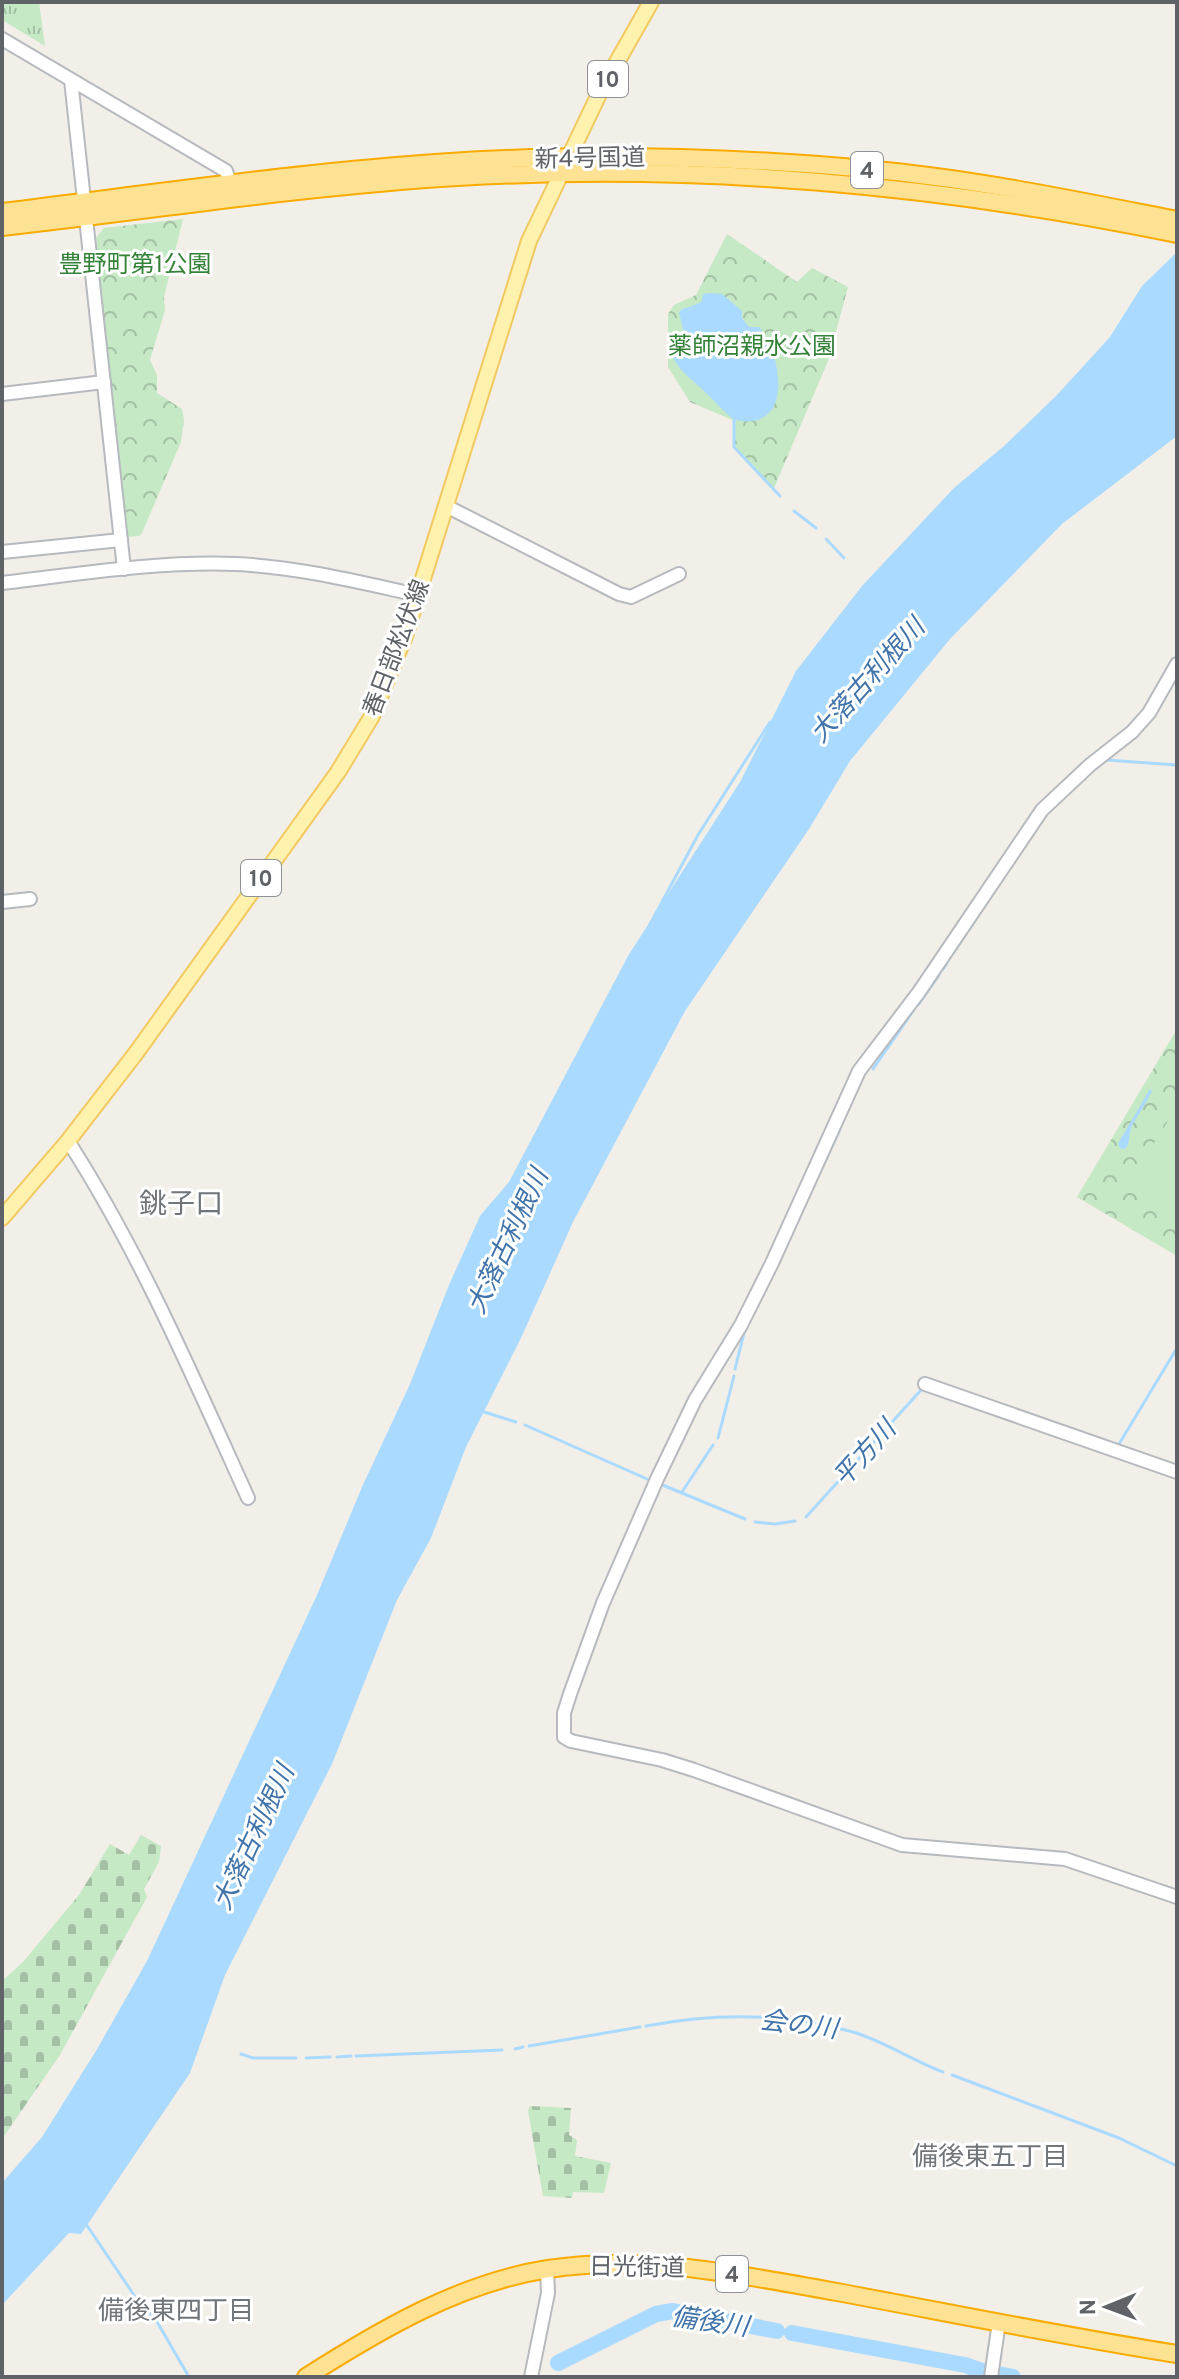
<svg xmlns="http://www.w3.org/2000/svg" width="1179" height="2379" viewBox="0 0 1179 2379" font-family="Overpass,'Noto Sans JP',sans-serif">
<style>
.grass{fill:url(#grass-tufts)}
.cemetery{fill:url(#cemetery-stones)}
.park{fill:url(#park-crowns)}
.pitch{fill:#c5e8c5}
.water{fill:#aadaff}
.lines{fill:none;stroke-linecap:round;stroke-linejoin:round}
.stream{stroke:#aadaff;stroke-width:3}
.river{stroke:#aadaff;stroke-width:16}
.secondary-casing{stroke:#b6babf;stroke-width:16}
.primary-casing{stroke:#f2c960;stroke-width:18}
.highway-casing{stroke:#f9ab00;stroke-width:20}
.secondary{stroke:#fff;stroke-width:12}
.primary{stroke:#fff2af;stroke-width:14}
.highway{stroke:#fde293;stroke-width:16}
.labels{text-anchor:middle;stroke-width:6;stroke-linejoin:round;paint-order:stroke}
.shield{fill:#fff;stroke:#8f9295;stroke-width:2}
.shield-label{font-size:22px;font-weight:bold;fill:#5f6368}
.street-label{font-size:24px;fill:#5f6368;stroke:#fff}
.park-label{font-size:24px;fill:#348238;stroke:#fff}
.water-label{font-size:26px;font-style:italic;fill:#4174aa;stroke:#fff}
.neighbourhood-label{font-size:26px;fill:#70757a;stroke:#fff}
.quarter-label{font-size:28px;fill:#70757a;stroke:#fff}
</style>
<defs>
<pattern id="grass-tufts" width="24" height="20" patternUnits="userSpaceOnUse" patternTransform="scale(2)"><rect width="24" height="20" fill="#c5e8c5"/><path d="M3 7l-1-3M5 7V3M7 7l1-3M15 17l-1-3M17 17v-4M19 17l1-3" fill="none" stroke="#a3c0a4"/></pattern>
<pattern id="cemetery-stones" width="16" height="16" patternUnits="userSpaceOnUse" patternTransform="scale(2)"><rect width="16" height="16" fill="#c5e8c5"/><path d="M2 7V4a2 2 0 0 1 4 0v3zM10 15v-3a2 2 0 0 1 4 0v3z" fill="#a3c0a4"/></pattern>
<pattern id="park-crowns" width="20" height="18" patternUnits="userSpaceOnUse" patternTransform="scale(2)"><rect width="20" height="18" fill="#c5e8c5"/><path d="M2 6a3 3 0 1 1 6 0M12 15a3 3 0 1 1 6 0" fill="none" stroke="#a3c0a4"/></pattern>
</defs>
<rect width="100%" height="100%" fill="#f1efe8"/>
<path class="grass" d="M 2,2 L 39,2 L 45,46 L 2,20 Z"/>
<g class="cemetery">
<path d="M 141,1835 L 161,1846 L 159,1862 L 144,1889 L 147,1897 L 60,2055 L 2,2139 L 2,1981 L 23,1962 L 79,1895 L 110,1844 L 129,1855 Z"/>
<path d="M 530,2106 L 571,2108 L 569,2135 L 577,2140 L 575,2156 L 611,2163 L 604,2193 L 573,2192 L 572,2198 L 543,2196 L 528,2111 Z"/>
</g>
<g class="park">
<path d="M 183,219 L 164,297 L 165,310 L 150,360 L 157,375 L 157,393 L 182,409 L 184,420 L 181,442 L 142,533 L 139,536 L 126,537 L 102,321 L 96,238 L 104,228 Z"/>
<path d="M 727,234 L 797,282 L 812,268 L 848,287 L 828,361 L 774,488 L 735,446 L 735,421 L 690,402 L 668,367 L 668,314 L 674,305 L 696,295 Z"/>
<path d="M 1177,1029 L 1177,1256 L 1077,1197 Z"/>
</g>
<path class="pitch" d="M 1177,1107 L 1177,1221 L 1126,1187 Z"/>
<g class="water">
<path d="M 1177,252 L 1177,436 L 1062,524 L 950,639 L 850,761 L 809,829 L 685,1011 L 573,1222 L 521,1338 L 466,1447 L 431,1538 L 397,1600 L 332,1764 L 225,1975 L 190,2073 L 81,2234 L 69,2233 L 2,2305 L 2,2183 L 42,2137 L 96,2051 L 147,1961 L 317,1595 L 362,1487 L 410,1384 L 449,1285 L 480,1216 L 509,1182 L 628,956 L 740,782 L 796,671 L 862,586 L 954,488 L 1004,446 L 1056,396 L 1110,337 L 1142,286 Z"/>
<path d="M 711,293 L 722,294 L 742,311 L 742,318 L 749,327 L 759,327 C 777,347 792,408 758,420 C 751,422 741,422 734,419 C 724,413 714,400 706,393 C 695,382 679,371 672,356 L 673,351 L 685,338 L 679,312 C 685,306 693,307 701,302 L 703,294 Z"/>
<path d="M 1150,1089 L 1152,1091 C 1146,1104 1137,1116 1131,1128 C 1129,1135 1130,1141 1126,1148 L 1121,1149 L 1118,1144 L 1120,1140 Z"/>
</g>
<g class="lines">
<g class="stream">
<path d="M 734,419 L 734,447 L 780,496"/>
<path d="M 794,511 L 816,528"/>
<path d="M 826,539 L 844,558"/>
<path d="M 1106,760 L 1177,765"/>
<path d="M 974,922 L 993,892"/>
<path d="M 648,928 L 698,835 L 770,722"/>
<path d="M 969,929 L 972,925"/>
<path d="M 956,949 L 966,934"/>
<path d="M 943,969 L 947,963"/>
<path d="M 918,1005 L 939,975"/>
<path d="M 873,1069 L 913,1011"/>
<path d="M 807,1200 L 839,1131"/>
<path d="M 735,1369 L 745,1329"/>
<path d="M 481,1411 L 516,1422"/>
<path d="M 525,1425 L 647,1479"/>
<path d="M 718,1438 L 734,1376"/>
<path d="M 1119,1444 L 1177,1348"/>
<path d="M 660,1484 L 745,1519"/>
<path d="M 682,1492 L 713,1445"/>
<path d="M 806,1517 L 922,1389"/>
<path d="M 755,1522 L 775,1524 L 795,1521"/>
<path d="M 646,2026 C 714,2013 786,2013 853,2032 C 884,2041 913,2061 943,2072"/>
<path d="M 529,2046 L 640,2027"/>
<path d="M 515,2049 L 523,2047"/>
<path d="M 241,2054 L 253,2058 L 296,2058"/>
<path d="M 356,2056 L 502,2050"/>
<path d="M 337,2057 L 351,2056"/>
<path d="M 306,2058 L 330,2057"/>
<path d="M 952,2075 L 1119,2138 L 1177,2166"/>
<path d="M 86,2224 L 136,2298 L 156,2320 L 189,2377"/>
<path d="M 984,2377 L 985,2372"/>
</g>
<g class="river">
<path d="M 792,2333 L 965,2365 L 985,2372 L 1013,2377"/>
<path d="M 558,2363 L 656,2314 L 673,2311 L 777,2331"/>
</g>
<g class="secondary-casing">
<g id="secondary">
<path d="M 2,39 L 226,171 L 231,185"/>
<path d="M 71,80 L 124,569"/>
<path d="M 2,394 L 104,382"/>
<path d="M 446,506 L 619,594 L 631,597 L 679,574"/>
<path d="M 2,552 L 121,540"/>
<path d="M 2,583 C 79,574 158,561 236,564 C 298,567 358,582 418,595"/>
<path d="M 1177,664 L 1149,713 L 1132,732 L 1090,765 L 1042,810 L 919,992 L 859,1071 L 772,1263 L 741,1325 L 695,1400 L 657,1479 L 603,1603 L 570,1694 L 564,1713 L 564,1737 L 571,1741 L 662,1760 L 694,1770 L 902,1845 L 1065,1859 L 1177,1897"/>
<path d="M 2,902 L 30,899"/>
<path d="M 68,1141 C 140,1253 193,1377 248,1498"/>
<path d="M 925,1384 L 1177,1472"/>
<path d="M 531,2377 L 548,2293 L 547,2269"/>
<path d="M 991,2377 L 999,2322"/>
</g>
</g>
<g class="primary-casing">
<path id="primary" d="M 2,1218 L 68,1141 L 136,1053 L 338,772 L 372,716 L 405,636 L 529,241 L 600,92 L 651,2"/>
</g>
<g class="highway-casing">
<g id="highway">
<path d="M 2,212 C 199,188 398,157 596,157 C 693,157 790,161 886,171 C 984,181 1080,201 1177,220"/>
<path d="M 2,227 C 154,210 305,186 458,177 C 702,163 938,185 1177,234"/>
<path d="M 306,2377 C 380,2330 459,2283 548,2269 C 645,2254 741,2275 837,2292 C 950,2313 1063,2336 1177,2354"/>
</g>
</g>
<use href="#secondary" class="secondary"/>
<use href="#primary" class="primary"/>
<use href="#highway" class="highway"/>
</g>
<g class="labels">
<g class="shield">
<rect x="588" y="61" width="40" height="36" rx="6"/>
<rect x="851" y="152" width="32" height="36" rx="6"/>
<rect x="241" y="860" width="40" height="36" rx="6"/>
<rect x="716" y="2256" width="32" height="36" rx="6"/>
</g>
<g class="shield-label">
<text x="608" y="87">10</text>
<text x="867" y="178">4</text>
<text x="261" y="886">10</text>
<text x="732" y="2282">4</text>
</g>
<g class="street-label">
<text transform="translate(590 158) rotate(-1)" y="8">新4号国道</text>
<text transform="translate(396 648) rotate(-69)" y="8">春日部松伏線</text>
<text transform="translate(637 2267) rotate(1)" y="8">日光街道</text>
</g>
<g class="park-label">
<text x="135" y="272">豊野町第1公園</text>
<text x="752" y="354">薬師沼親水公園</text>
</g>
<g class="water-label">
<text transform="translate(867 680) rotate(-48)" y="9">大落古利根川</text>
<text transform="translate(507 1241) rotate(-65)" y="9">大落古利根川</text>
<text transform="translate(864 1453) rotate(-48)" y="9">平方川</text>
<text transform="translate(253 1837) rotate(-65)" y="9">大落古利根川</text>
<text transform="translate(799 2024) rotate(7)" y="9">会の川</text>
<text transform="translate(710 2321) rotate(8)" y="9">備後川</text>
</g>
<g class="neighbourhood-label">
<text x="990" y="2165">備後東五丁目</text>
<text x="176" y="2319">備後東四丁目</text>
</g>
<g class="quarter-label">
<text x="181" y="1213">銚子口</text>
</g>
</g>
<rect width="1179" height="2379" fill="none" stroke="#5f6368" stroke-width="8"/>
<g transform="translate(1107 2307) rotate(269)" stroke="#ffffff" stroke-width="6" paint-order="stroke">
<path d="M0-6L14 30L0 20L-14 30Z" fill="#5f6368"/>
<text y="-12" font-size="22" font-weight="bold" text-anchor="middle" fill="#5f6368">N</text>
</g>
</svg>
